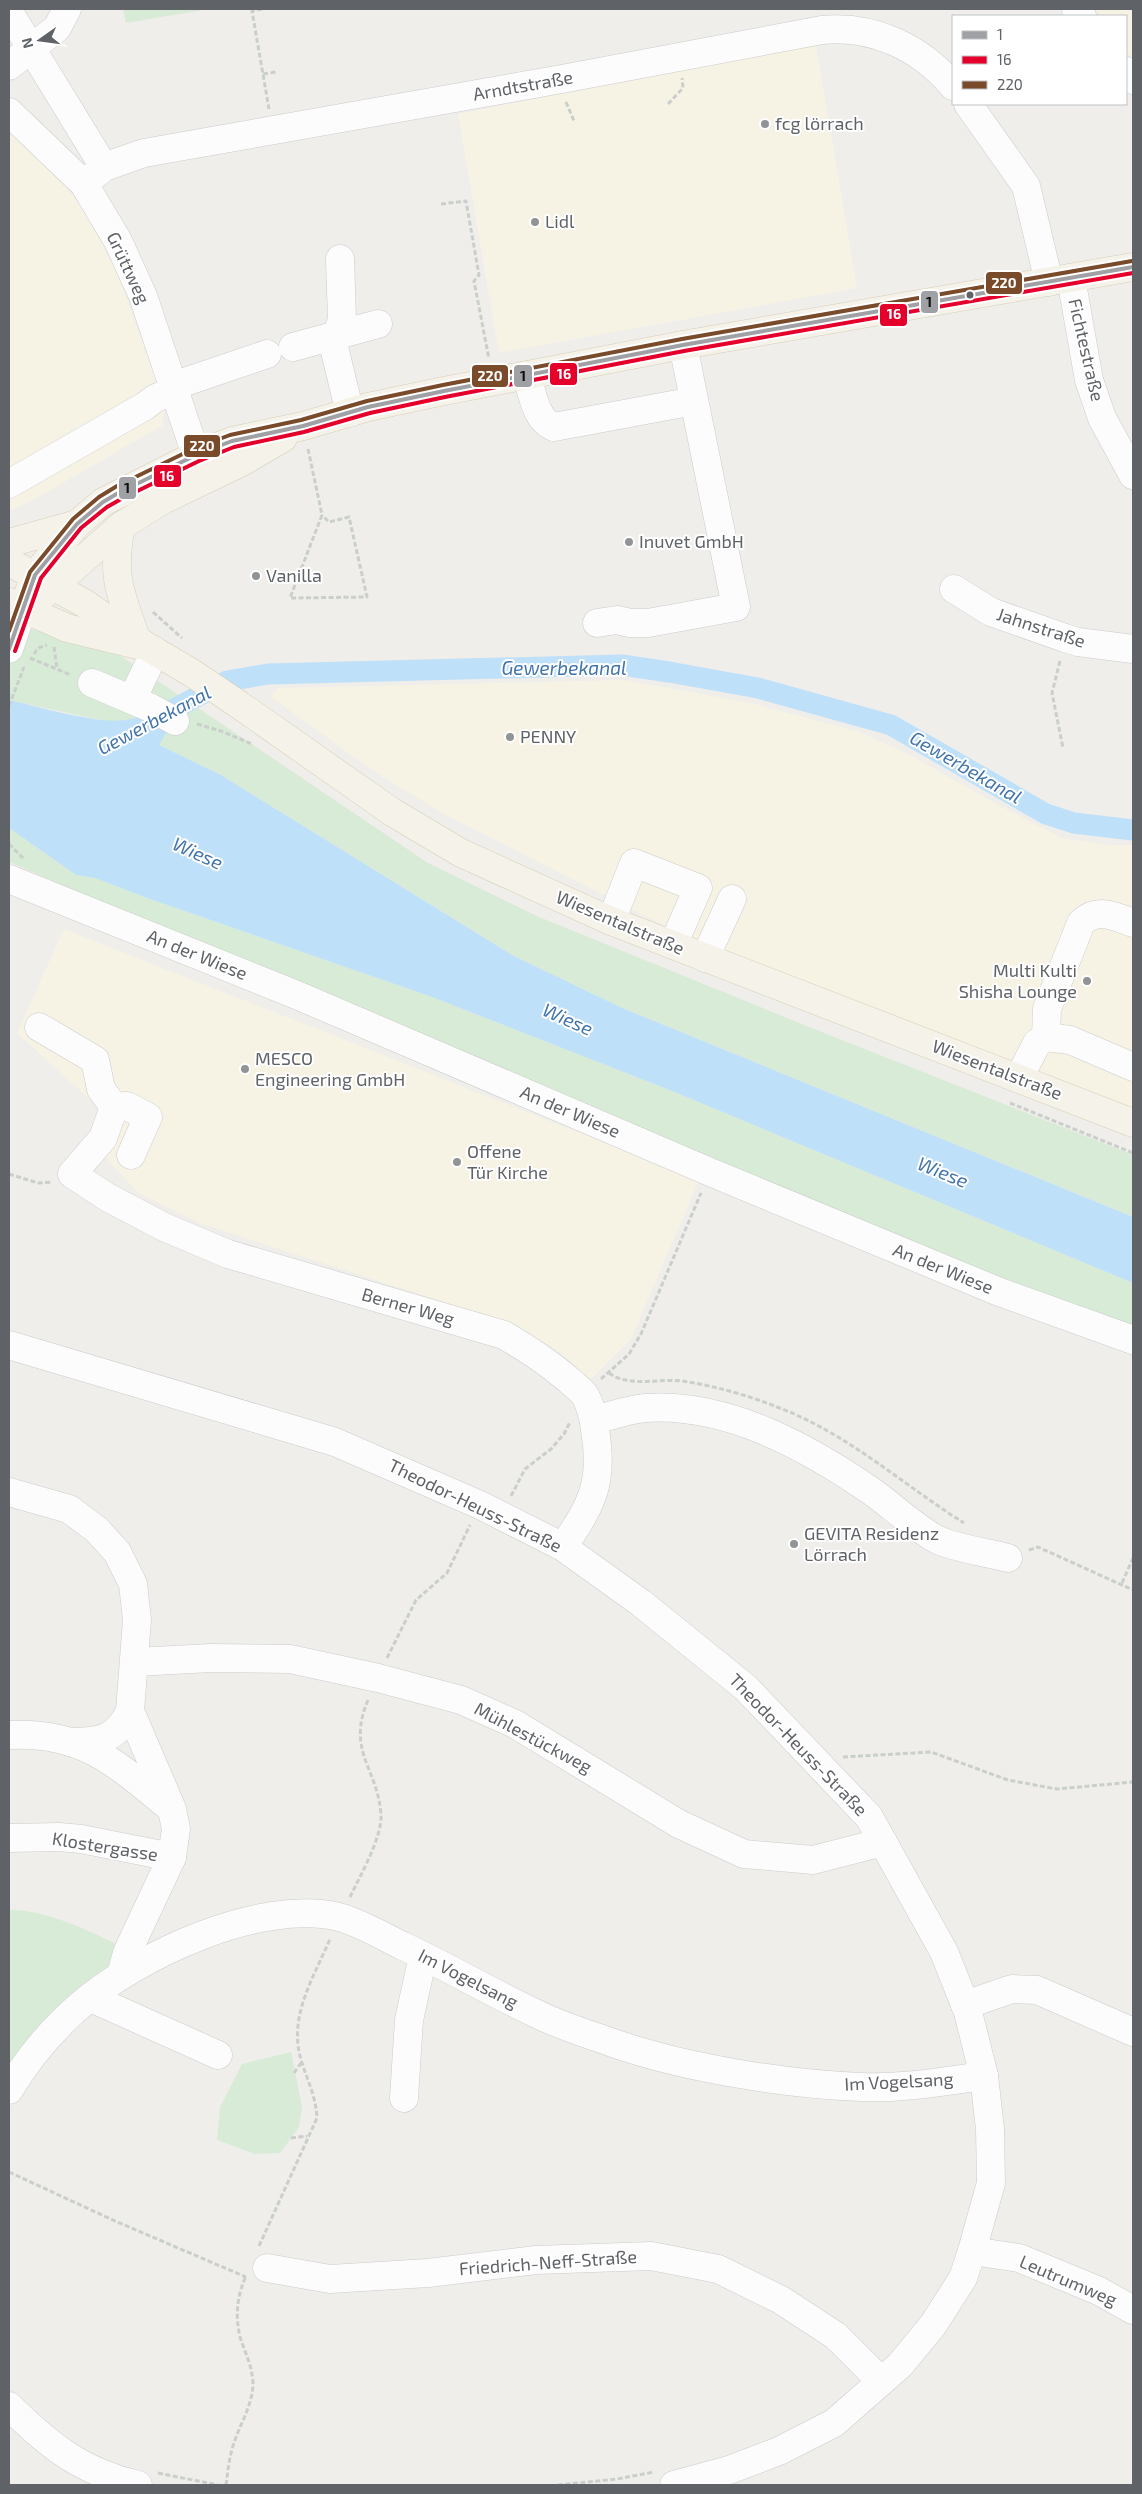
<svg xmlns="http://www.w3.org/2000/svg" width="1142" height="2494" viewBox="0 0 1142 2494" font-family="'Exo 2',sans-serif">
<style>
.commercial{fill:#f7f3e4}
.green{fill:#d8ebd6}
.water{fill:#bfe0f9}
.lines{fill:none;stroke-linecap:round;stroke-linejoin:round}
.canal{stroke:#bfe0f9;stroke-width:21}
.minor-casing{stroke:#cbcccc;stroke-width:29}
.major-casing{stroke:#d7ceb8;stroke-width:29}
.path{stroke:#cacfcc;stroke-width:3;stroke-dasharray:5 2.5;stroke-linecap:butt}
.minor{stroke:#fdfcfc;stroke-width:28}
.major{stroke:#f4f2e9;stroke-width:28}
.bus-1-casing{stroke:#fff;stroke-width:8}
.bus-2-casing{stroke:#fff;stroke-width:8}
.bus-3-casing{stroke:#fff;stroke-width:8}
.bus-1{stroke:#9fa1a4;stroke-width:4}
.bus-2{stroke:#e4002b;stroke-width:4}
.bus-3{stroke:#7a4b2a;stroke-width:4}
.poi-dot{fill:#919496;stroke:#fff;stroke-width:2}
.bus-dot{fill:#5f6368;stroke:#fff;stroke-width:2}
.labels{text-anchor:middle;stroke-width:4;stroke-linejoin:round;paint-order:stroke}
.street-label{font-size:18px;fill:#5f6368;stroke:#fff}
.poi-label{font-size:18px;fill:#5f6368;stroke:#fff;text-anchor:start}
.water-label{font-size:19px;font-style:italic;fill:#4174aa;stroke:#fff}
.line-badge{stroke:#fff;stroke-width:2}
.badge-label{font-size:14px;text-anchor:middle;font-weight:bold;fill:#fff}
.pale-badge-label{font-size:14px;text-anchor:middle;font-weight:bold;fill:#111}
</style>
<rect width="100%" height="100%" fill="#efeeea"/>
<g class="commercial">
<path d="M 1095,9 L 1133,9 L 1133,60 L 1126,50 L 1126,16 L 1101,16 Z"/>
<path d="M 816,45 L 857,288 L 499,353 L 458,114 Z"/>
<path d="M 9,125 L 43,157 L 86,213 L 119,276 L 164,404 L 163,425 L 35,499 L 9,511 Z"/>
<path d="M 624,680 L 751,703 L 859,732 L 908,754 L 998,805 L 1062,838 L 1109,845 L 1133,845 L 1133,1111 L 681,934 L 444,814 L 369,768 L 271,697 L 278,688 Z"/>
<path d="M 64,929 L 699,1180 L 631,1339 L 588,1382 L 571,1362 L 552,1347 L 525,1332 L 497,1319 L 202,1224 L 139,1193 L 89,1140 L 98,1107 L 17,1033 Z"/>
</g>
<g class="green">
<path d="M 123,9 L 209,9 L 126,23 Z"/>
<path d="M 9,624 L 109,648 L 428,863 L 539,917 L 819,1031 L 1133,1155 L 1133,1217 L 620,1007 L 512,955 L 221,775 L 159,745 L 135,720 L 109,722 L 9,700 Z"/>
<path d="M 9,828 L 76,875 L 95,878 L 147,898 L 432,997 L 677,1093 L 1133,1283 L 1133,1344 L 9,862 Z"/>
<path d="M 9,1910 C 48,1910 85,1929 120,1946 L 112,1964 L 54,2011 L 32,2034 L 9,2064 Z"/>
<path d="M 291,2052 L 302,2107 L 299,2127 L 280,2153 L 255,2154 L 217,2140 L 220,2107 L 242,2064 Z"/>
</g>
<path class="water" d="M 9,700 C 38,706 118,732 141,715 L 167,731 L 159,745 L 221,775 L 512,955 L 620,1007 L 1133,1217 L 1133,1283 L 677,1093 L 432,997 L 147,898 L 95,878 L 76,875 L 9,828 Z"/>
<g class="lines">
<path class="canal" d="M 153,720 L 227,681 L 268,674 L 622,665 L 669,672 L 758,688 L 891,725 L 1046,814 L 1074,823 L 1133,830"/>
<g class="minor-casing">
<g id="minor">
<path d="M 1076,9 L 1082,16"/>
<path d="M 9,12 L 104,167"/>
<path d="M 9,66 L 57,28 L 67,9"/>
<path d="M 1126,71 L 1133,80"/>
<path d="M 968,104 L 1026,186 L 1049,282"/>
<path d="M 9,112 L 84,184 L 118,241 L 143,296 L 196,455"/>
<path d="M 84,184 L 104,167 L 144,153 L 562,79 L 822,30 C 873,25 920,47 953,86"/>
<path d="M 340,259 L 342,320 L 333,343 L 350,413"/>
<path d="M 1071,278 L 1089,380 L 1102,418 L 1133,475"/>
<path d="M 293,347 L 378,324"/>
<path d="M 527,375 C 532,392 535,420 554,427 L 694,401"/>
<path d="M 173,386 L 267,354"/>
<path d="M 9,484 L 145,406 L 154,399 L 174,390"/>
<path d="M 954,589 L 991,612 L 1065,638 L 1078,642 L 1133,649"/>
<path d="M 597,623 L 617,620 L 630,623 L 648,623 L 736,607 L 683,345"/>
<path d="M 9,649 L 23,609"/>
<path d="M 92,683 L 151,708 L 175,721"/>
<path d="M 132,700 L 155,651"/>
<path d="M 9,879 L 299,996 L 710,1172 L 997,1291 L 1133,1340"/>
<path d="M 611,921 L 634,863 L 698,888 L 673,945"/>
<path d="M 705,958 L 732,899"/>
<path d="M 39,1027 L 95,1060 L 101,1089 L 114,1107 L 103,1138 L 72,1174 L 107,1197 L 164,1227 L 228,1254 L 504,1335 C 529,1350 548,1362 570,1381 C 574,1385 580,1389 584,1394 C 590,1403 594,1419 595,1430 C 604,1483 592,1504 563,1547"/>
<path d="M 1046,1037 L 1047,1009 L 1081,923 C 1097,907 1115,916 1133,923"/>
<path d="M 1019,1078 L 1037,1043 L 1046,1037 L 1070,1040 L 1133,1067"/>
<path d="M 114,1107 L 127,1106 L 148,1117 L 131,1155"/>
<path d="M 9,1345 L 335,1442 L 480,1505 L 563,1547 L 641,1603 L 746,1688 L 869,1817 L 944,1952 L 968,2012 L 984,2076 L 990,2129 L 991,2183 L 972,2251 L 963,2278 L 933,2325 L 900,2365 L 834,2423 L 779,2451 L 729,2470 L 674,2485"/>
<path d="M 594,1420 C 611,1416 629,1409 646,1408 C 728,1403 808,1447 874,1493 C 893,1507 918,1530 938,1540 C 955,1548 989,1553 1008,1558"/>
<path d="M 9,1492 L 69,1509 L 97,1530 L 117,1552 L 133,1584 L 137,1620 L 130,1711 L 172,1809 L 176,1829 L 172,1857 L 127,1953 L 121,1975"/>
<path d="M 135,1662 L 211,1658 L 290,1659 L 378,1678 L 461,1700 L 515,1724 L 679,1824 L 744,1854 L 813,1860 L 883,1842"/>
<path d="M 9,1735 C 82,1731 116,1763 169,1807"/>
<path d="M 70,1742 C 100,1742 117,1739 130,1711"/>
<path d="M 9,1838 L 59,1837 L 81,1839 L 172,1857"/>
<path d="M 91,1998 L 218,2055"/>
<path d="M 965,2005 L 1012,1989 L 1037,1990 L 1133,2032"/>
<path d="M 9,2090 C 27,2060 51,2031 77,2008 C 136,1956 260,1898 339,1917 C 359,1922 384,1937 403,1946 C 448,1967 492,1993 537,2014 C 561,2026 588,2034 613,2043 C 686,2068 784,2084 861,2087 C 902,2089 944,2081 984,2076"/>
<path d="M 404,2098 L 409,2020 L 423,1956"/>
<path d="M 972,2251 L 1019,2258 L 1099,2291 L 1133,2310"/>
<path d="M 267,2268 L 330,2279 L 428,2273 L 536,2260 L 651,2256 L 718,2269 L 781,2300 L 836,2336 L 881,2381"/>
<path d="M 9,2406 C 49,2446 82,2472 138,2485"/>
</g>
</g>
<g class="major-casing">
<g id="major">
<path d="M 121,526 C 111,575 120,593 136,638"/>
<path d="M 9,543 L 77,524"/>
<path d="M 9,562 L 84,603 L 146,646 L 192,673 L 238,704 L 392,812 L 461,853 L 611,921 L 1133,1123"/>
<path d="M 41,597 L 121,526 L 163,500 L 240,463 L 283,438"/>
<path d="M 9,602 L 67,628 L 137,645"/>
<path d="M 23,609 L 35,575 L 77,524 L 103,502 L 196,455 L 232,441 L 303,426 L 368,407 L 444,391 L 683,345 L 1133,267"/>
</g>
</g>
<g class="path">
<path d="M 262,9 L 252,11 L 269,109"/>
<path d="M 263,74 L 276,72"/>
<path d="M 566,102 L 574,121"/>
<path d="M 668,104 L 683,88 L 682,78"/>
<path d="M 441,204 L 466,201 L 479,275 L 474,281 L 489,359"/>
<path d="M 308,449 L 322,515 L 290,598 L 367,597 L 349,517 L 329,522 L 322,515"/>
<path d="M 153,612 L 182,638"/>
<path d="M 54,647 L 57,669"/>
<path d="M 34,654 L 38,648 L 47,645"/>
<path d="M 30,658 L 71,675"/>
<path d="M 1060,661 L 1052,693 L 1063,748"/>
<path d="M 9,706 L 24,667"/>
<path d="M 197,724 L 221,731 L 252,744"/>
<path d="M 9,844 L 24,859"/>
<path d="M 1010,1103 L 1133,1153"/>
<path d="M 9,1174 L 38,1183 L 52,1182"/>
<path d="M 609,1373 C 630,1388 658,1378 682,1381 C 715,1386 747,1395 777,1407 C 847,1433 902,1484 964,1523"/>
<path d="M 601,1379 L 629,1354 L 641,1334 L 701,1193"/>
<path d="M 511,1496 L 525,1469 L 551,1449 L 564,1434 L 570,1422"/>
<path d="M 1029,1550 L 1038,1547 L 1133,1590"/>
<path d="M 1122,1583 L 1133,1558"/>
<path d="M 387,1658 L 416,1600 L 447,1573 L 470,1525"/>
<path d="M 843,1757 L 931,1752 L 1008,1780 L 1057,1789 L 1133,1782"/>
<path d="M 350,1897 C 360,1876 382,1838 381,1815 C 378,1768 346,1752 368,1700"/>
<path d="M 294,2073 L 301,2063"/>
<path d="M 291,2138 L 307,2136"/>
<path d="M 9,2172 L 115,2221 L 246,2277"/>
<path d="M 259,2246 L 317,2118 C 316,2097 308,2082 302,2063 C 287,2018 313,1979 330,1939"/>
<path d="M 158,2473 L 218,2485"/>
<path d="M 226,2485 C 228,2471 229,2457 234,2443 C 240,2424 252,2406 253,2385 C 253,2367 245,2353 240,2337 C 235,2315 237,2296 246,2276"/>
<path d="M 558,2485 L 617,2479 L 654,2472"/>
</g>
<use href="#minor" class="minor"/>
<use href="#major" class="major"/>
<g class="bus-1-casing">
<path id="bus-1" d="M 9,649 L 35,575 L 77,524 L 103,502 L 120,492 L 196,455 L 232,441 L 303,426 L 368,407 L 444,391 L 683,345 L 1133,267"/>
</g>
<g class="bus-2-casing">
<path id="bus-2" d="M 15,651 L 41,578 L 81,528 L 107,507 L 123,498 L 199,461 L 234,447 L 304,432 L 370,413 L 445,397 L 684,351 L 1133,273"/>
</g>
<g class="bus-3-casing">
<path id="bus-3" d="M 9,631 L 30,572 L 73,519 L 99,497 L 117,486 L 193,449 L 230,435 L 301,420 L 367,401 L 443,385 L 682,339 L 1132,261"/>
</g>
<use href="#bus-1" class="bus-1"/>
<use href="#bus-2" class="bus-2"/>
<use href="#bus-3" class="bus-3"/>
</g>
<g class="poi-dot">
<circle cx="765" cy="124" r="5"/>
<circle cx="535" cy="222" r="5"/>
<circle cx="629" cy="542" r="5"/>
<circle cx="256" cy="576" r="5"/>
<circle cx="510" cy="737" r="5"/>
<circle cx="1087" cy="981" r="5"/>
<circle cx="245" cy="1069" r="5"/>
<circle cx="457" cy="1162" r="5"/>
<circle cx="794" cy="1544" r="5"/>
</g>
<circle class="bus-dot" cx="970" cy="295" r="4.5"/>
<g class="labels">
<g class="street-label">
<text transform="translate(523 86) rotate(-10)" y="6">Arndtstraße</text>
<text transform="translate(128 268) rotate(65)" y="6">Grüttweg</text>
<text transform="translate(1086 350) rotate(77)" y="6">Fichtestraße</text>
<text transform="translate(1041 628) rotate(18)" y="6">Jahnstraße</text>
<text transform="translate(620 923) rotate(23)" y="6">Wiesentalstraße</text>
<text transform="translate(197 955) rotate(22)" y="6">An der Wiese</text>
<text transform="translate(997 1070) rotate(21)" y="6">Wiesentalstraße</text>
<text transform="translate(570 1112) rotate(23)" y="6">An der Wiese</text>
<text transform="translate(943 1269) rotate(22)" y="6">An der Wiese</text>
<text transform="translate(408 1307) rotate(16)" y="6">Berner Weg</text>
<text transform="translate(475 1506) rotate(26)" y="6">Theodor-Heuss-Straße</text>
<text transform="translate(533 1738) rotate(28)" y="6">Mühlestückweg</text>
<text transform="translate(798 1745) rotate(46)" y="6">Theodor-Heuss-Straße</text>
<text transform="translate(105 1847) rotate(9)" y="6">Klostergasse</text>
<text transform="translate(468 1979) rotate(27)" y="6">Im Vogelsang</text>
<text transform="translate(899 2082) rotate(-3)" y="6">Im Vogelsang</text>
<text transform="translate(548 2263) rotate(-4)" y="6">Friedrich-Neff-Straße</text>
<text transform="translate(1068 2281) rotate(23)" y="6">Leutrumweg</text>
</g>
<g class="poi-label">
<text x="775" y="130">fcg lörrach</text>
<text x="545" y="228">Lidl</text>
<text x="639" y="548">Inuvet GmbH</text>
<text x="266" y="582">Vanilla</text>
<text x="520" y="743">PENNY</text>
<text x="1077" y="977" text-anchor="end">Multi Kulti<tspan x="1077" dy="21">Shisha Lounge</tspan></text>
<text x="255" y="1065">MESCO<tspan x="255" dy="21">Engineering GmbH</tspan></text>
<text x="467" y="1158">Offene<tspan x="467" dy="21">Tür Kirche</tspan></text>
<text x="804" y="1540">GEVITA Residenz<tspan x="804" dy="21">Lörrach</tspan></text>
</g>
<g class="water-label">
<text x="564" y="675">Gewerbekanal</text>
<text transform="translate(154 720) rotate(-28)" y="7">Gewerbekanal</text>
<text transform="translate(966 767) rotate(30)" y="7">Gewerbekanal</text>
<text transform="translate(198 853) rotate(24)" y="7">Wiese</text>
<text transform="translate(568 1019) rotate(24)" y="7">Wiese</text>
<text transform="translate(943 1172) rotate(22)" y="7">Wiese</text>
</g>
</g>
<g class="line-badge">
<rect x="985" y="271" width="38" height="24" rx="5" fill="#7a4b2a"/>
<rect x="920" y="290" width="19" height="24" rx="5" fill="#9fa1a4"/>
<rect x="879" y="303" width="29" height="24" rx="5" fill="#e4002b"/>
<rect x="549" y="362" width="29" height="24" rx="5" fill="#e4002b"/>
<rect x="513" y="364" width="20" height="24" rx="5" fill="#9fa1a4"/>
<rect x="471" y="364" width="38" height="24" rx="5" fill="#7a4b2a"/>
<rect x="183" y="434" width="38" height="24" rx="5" fill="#7a4b2a"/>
<rect x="153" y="464" width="29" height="24" rx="5" fill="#e4002b"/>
<rect x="118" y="476" width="19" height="24" rx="5" fill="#9fa1a4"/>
</g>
<g class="badge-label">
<text x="1004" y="288">220</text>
<text x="894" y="319">16</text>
<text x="564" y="379">16</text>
<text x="490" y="381">220</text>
<text x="202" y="451">220</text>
<text x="167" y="481">16</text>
</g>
<g class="pale-badge-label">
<text x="929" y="307">1</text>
<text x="523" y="381">1</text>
<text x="127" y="493">1</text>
</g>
<rect width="1142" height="2494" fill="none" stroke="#5f6368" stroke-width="20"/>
<rect x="952" y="15" width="175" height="90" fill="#ffffff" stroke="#bfc1c3"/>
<rect x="962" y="31" width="25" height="8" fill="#9fa1a4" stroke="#bfc1c3"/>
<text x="997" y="40" font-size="15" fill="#5f6368">1</text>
<rect x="962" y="56" width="25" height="8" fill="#e4002b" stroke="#bfc1c3"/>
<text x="997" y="65" font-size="15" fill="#5f6368">16</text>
<rect x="962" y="81" width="25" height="8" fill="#7a4b2a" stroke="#bfc1c3"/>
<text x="997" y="90" font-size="15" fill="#5f6368">220</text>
<g transform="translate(40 40) rotate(256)" stroke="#ffffff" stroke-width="4" paint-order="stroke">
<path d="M0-4L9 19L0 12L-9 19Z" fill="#5f6368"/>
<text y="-8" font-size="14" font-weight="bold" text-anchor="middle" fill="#5f6368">N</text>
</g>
</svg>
